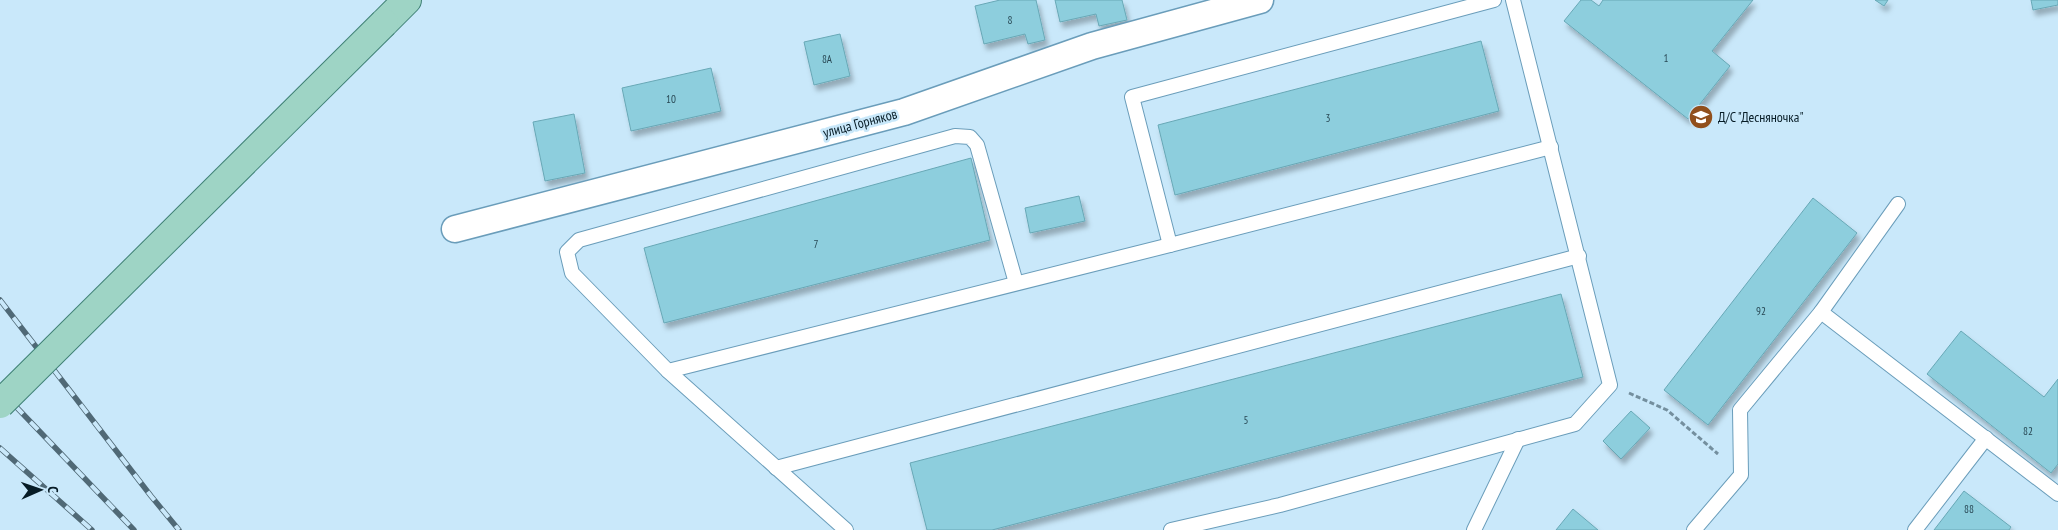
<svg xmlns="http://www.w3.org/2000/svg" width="2058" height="530" viewBox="0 0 2058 530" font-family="'PT Sans Narrow',sans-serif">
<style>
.building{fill:#8dcedd;stroke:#68a8b6;filter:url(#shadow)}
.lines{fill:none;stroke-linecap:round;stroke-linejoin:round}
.lane-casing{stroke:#6a9dba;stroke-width:16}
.street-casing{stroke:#6a9dba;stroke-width:29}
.primary-casing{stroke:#3f8175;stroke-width:30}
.path{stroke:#748f9e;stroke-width:3;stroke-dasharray:5 2.5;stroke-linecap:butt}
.lane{stroke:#fff;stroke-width:14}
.street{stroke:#fff;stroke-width:26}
.primary{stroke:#9ed4c5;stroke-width:28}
.rail-casing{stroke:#506976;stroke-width:5.5}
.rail{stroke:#c9e8fa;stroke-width:4;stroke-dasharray:11;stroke-linecap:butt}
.primary-bridge-casing{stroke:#3f8175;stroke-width:30;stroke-linecap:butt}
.primary-bridge{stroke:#9ed4c5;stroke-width:28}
.labels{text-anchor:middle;stroke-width:5;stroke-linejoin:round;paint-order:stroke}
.number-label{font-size:11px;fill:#284854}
.poi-label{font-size:14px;fill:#071c26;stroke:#c9e8fa;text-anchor:start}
.street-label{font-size:14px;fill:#071c26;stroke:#c9e8fa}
</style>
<defs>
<filter id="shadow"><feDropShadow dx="3" dy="5.5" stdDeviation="2.5" flood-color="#0004"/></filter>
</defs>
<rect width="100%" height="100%" fill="#c9e8fa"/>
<g class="building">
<path d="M 1000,0 L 1036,0 L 1045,40 L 1028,44 L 1025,34 L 984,44 L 975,6 Z"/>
<path d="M 1055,0 L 1122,0 L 1127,20 L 1099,26 L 1096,14 L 1060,22 Z"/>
<path d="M 1581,0 L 1591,0 L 1599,6 L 1603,0 L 1753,0 L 1712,51 L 1730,66 L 1688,119 L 1564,21 Z"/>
<path d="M 1875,0 L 1888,0 L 1884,6 Z"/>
<path d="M 2031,0 L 2058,0 L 2058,5 L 2033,10 Z"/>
<path d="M 840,34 L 850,76 L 814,85 L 804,42 Z"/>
<path d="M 1481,41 L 1499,111 L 1175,195 L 1158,125 Z"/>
<path d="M 711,68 L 721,111 L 631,131 L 622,88 Z"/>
<path d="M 574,114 L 585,173 L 545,181 L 533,122 Z"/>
<path d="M 971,158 L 990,240 L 664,323 L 644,248 Z"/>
<path d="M 1079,196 L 1085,221 L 1030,233 L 1025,208 Z"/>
<path d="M 1813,198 L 1857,233 L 1708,425 L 1664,390 Z"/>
<path d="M 1561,294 L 1583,377 L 992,530 L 927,530 L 910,463 Z"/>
<path d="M 1961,331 L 2044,397 L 2058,379 L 2058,464 L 2051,473 L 1927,374 Z"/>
<path d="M 1631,411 L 1650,428 L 1621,459 L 1603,441 Z"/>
<path d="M 1964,491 L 2011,527 L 2009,530 L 1934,530 Z"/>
<path d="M 1573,509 L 1598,530 L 1556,530 Z"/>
</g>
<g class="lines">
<g class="lane-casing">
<g id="lane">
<path d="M 1494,0 L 1132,97 L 1170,245 L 1551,147"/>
<path d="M 1821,312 L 1898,204"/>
<path d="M 668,371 L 1170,245"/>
<path d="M 776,468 L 1579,256"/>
<path d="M 846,530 L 668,371 L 572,273 L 567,252 L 579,240 L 955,136 L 970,137 L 977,145 L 1016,283"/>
<path d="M 1171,530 L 1280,505 L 1575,424 L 1610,385 L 1513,0"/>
<path d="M 1474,530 L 1518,439"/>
<path d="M 1694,530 L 1741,475 L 1740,410 L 1821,312 L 2058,494"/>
<path d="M 1915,530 L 1986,438"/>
</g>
</g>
<g class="street-casing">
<path id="street" d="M 455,229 L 904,112 L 1092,46 L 1260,0"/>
</g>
<g class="primary-casing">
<path id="primary" d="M 384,23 L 407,0"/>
</g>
<path class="path" d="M 1629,393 L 1667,410 L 1718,454"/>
<use href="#lane" class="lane"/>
<use href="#street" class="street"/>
<use href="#primary" class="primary"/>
<g class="rail-casing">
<g id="rail">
<path d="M 0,300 L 151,496 L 179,530"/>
<path d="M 0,390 L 134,530"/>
<path d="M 0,448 L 92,530"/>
</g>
</g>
<use href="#rail" class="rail"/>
<g class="primary-bridge-casing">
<path id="primary-bridge" d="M 0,404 L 384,23"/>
</g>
<use href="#primary-bridge" class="primary-bridge"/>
</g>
<defs>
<g id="school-disc" transform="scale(1.25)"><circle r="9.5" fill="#914f1c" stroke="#c9e8fa"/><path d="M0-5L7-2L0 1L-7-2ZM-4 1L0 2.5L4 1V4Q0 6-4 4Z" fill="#fff"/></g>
</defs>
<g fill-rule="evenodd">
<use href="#school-disc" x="1701" y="117"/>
</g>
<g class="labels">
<g class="number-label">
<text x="1010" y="24">8</text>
<text x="1666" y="62">1</text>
<text x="827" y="63">8А</text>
<text x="671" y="103">10</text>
<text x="1328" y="122">3</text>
<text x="816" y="248">7</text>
<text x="1761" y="315">92</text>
<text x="1246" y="424">5</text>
<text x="2028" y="435">82</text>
<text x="1969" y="513">88</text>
</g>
<g class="poi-label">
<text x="1718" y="122">Д/С "Десняночка"</text>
</g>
<g class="street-label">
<text transform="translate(860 123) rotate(-15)" y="5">улица Горняков</text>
</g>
</g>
<g transform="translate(40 490) rotate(88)" stroke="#c9e8fa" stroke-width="4" paint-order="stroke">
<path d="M0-4L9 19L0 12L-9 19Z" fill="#071c26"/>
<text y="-8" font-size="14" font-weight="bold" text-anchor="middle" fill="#071c26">С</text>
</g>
</svg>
